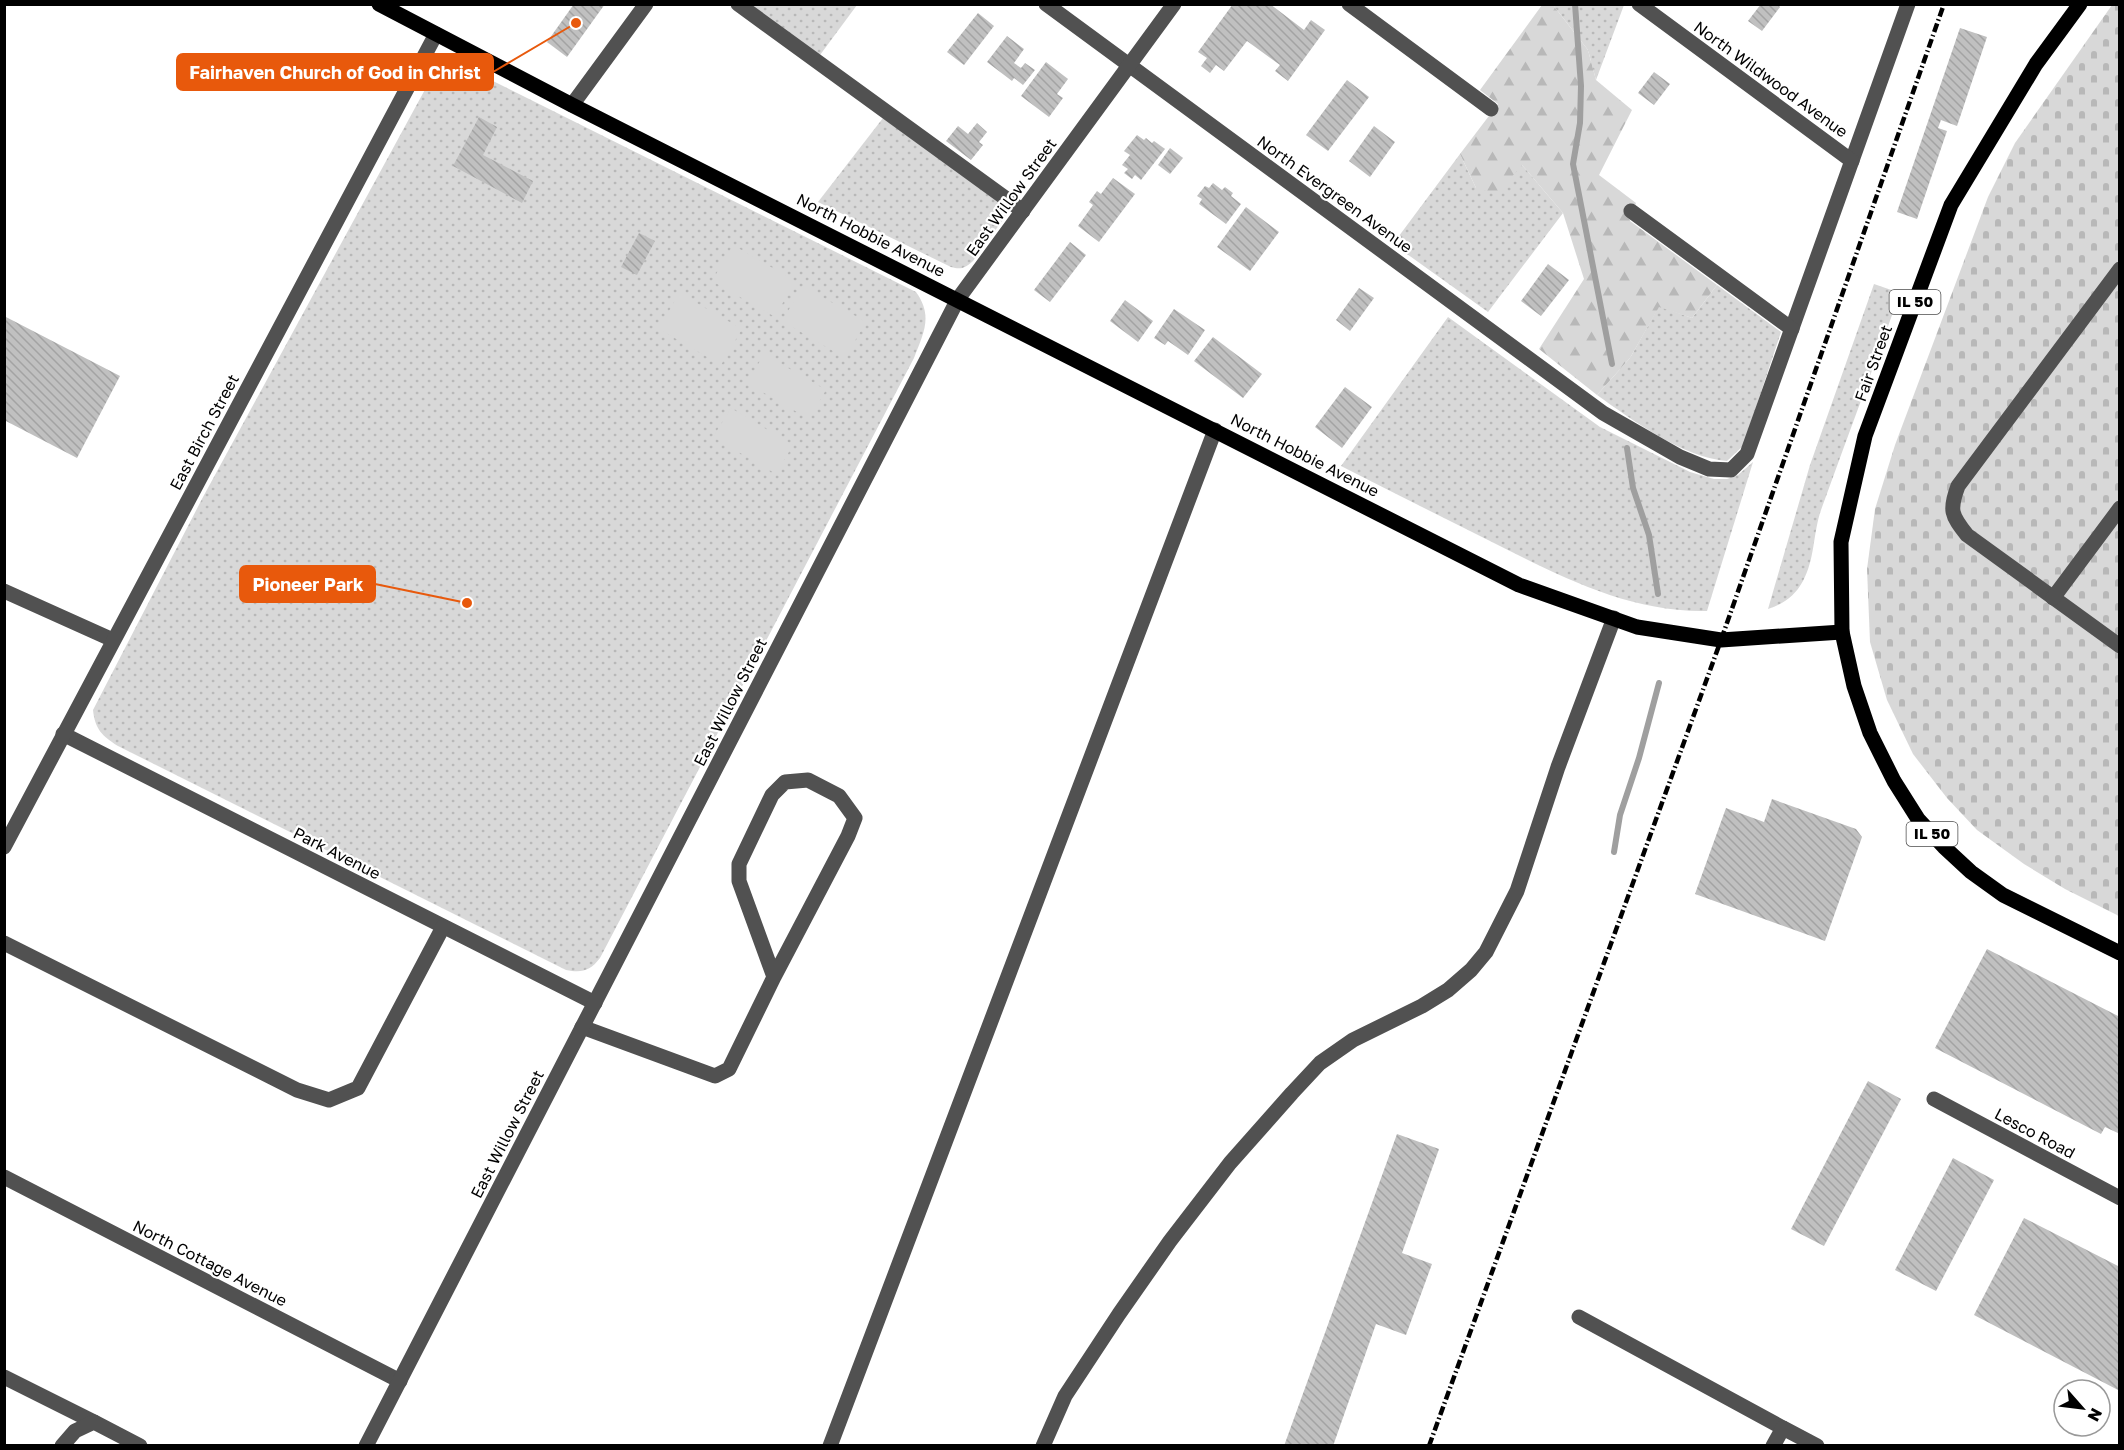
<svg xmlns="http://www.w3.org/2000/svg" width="2124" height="1450" viewBox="0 0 2124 1450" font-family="'Golos Text',sans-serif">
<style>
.grass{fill:url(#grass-dots)}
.forest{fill:url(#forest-firs)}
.cemetery{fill:url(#cemetery-stones)}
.pitch{fill:#d8d8d8}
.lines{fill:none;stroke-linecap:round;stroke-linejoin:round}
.stream{stroke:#9f9f9f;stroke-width:6}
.building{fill:url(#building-back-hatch)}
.minor{stroke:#515151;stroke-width:15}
.major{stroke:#000;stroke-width:15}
.rail{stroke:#000;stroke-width:4.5;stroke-dasharray:9 3 1.5 3;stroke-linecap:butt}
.labels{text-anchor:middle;stroke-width:4.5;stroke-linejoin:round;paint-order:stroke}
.shield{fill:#fff;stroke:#4c4c4c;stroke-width:1.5}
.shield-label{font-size:15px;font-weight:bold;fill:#000}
.street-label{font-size:16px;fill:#000;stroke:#fff}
.leader{fill:none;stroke:#e8590c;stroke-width:2}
.callout-dot{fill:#e8590c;stroke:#fff;stroke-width:2}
.callout{fill:#e8590c;stroke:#e8590c;stroke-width:2}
.callout-label{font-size:18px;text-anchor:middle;font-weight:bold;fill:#fff}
</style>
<defs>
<pattern id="grass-dots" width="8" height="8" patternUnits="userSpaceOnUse" patternTransform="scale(1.5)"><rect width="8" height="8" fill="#d8d8d8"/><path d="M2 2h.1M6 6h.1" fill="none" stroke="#b8b8b8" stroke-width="1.8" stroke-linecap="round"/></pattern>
<pattern id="forest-firs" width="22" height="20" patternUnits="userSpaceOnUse" patternTransform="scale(1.5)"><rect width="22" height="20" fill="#d8d8d8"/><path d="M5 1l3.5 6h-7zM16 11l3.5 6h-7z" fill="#b8b8b8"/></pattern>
<pattern id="cemetery-stones" width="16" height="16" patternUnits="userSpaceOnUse" patternTransform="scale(1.5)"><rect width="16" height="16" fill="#d8d8d8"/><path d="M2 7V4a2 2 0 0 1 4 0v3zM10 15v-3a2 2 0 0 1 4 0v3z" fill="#b8b8b8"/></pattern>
<pattern id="building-back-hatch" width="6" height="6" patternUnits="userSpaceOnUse" patternTransform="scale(1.5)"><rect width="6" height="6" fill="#c0c0c0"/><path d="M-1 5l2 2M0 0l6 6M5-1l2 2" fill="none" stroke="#a3a3a3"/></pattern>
</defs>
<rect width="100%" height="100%" fill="#fff"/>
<g class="grass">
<path d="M 750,5 L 857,5 L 820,55 Z"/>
<path d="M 1553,5 L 1624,5 L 1596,80 L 1588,50 Z"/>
<path d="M 451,60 L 916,292 C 933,316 924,332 914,358 L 600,958 C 590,971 582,973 566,970 L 118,746 C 102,736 95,729 93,710 L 203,497 L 440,62 Z"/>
<path d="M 883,118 L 1010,210 L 973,261 C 965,268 961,270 951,267 L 818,202 Z"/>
<path d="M 1460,154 L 1476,188 L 1522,165 L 1563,213 L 1488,312 L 1393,244 Z"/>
<path d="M 1874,284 L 1900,293 C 1874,366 1847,438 1821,510 C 1813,533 1815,559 1803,581 C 1795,596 1783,604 1768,609 L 1810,465 Z"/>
<path d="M 1717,285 L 1781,332 L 1743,446 L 1727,461 C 1684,458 1632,420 1597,395 L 1630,358 L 1659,306 L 1692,318 Z"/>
<path d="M 1448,317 L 1600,427 L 1690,472 L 1714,479 L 1727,479 L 1738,475 L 1753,462 L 1707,611 C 1626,613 1554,573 1484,538 C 1436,514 1388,490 1341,466 Z"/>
</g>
<path class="forest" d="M 1542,5 L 1553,5 L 1588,50 L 1596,80 L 1632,110 L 1599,175 L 1636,203 L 1630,221 L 1717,285 L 1692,318 L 1659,307 L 1630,358 L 1597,395 L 1539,349 L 1584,279 L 1563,213 L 1522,165 L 1497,194 L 1476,188 L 1460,154 L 1498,104 L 1480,90 Z"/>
<path class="cemetery" d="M 2112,5 L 2119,5 L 2119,916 L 2065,889 L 2024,864 L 1977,830 L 1947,798 L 1913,754 L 1887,700 L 1870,642 L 1867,569 L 1875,509 L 1895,445 L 1988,197 L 2015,143 Z"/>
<g class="pitch">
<path d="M 733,245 L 795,281 L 775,317 L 712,281 Z"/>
<path d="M 803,286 L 866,322 L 845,358 L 782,321 Z"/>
<path d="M 679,293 L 742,329 L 721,365 L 659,329 Z"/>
<path d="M 764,354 L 826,390 L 809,419 L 747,383 Z"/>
<path d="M 731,408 L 793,445 L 776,474 L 713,437 Z"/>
</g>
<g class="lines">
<g class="stream">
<path d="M 1575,4 L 1581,86 L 1580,123 L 1573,164 L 1612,364"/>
<path d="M 1627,448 L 1633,488 L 1649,535 L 1658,594"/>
<path d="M 1614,852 L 1620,815 L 1639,758 L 1659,683"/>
</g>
</g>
<g class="building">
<path d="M 574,4 L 605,4 L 567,57 L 547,42 Z"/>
<path d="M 1233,4 L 1270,4 L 1304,30 L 1311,20 L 1325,30 L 1288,81 L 1275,71 L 1280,65 L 1247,41 L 1224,71 L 1216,65 L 1210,73 L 1201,66 L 1207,58 L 1198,52 Z"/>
<path d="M 1761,4 L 1777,4 L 1780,7 L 1762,31 L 1748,21 Z"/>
<path d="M 978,13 L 994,26 L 964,65 L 947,52 Z"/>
<path d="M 1960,28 L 1987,37 L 1957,126 L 1941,120 L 1938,128 L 1947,131 L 1917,219 L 1897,212 Z"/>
<path d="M 1007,36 L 1024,49 L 1014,63 L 1021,68 L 1025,63 L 1035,70 L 1023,85 L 1014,78 L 1012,81 L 987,62 Z"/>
<path d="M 1046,62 L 1068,79 L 1057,94 L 1063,98 L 1049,117 L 1021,96 Z"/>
<path d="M 1654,72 L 1670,84 L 1654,105 L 1638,93 Z"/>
<path d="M 1347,80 L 1369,97 L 1328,151 L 1306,135 Z"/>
<path d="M 479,117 L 497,127 L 483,155 L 533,181 L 522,203 L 453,166 Z"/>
<path d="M 977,123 L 987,132 L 979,142 L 983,145 L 971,160 L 946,141 L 958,126 L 968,134 Z"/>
<path d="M 1374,126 L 1395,142 L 1370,177 L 1349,161 Z"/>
<path d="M 1137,135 L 1144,140 L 1146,138 L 1152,143 L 1154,141 L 1165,149 L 1141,180 L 1135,175 L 1132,179 L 1124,173 L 1128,169 L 1122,165 L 1130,155 L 1124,151 Z"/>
<path d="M 1170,148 L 1183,158 L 1170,174 L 1158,165 Z"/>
<path d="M 1113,178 L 1135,194 L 1099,242 L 1078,226 L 1093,205 L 1089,202 L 1097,191 L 1101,194 Z"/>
<path d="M 1213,183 L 1222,190 L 1225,187 L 1233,193 L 1231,196 L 1241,204 L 1226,224 L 1199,204 L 1202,199 L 1197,196 L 1205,186 L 1209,188 Z"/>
<path d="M 1246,207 L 1279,232 L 1250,271 L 1217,247 Z"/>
<path d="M 639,233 L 655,241 L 637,275 L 621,267 Z"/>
<path d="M 1070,242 L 1086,255 L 1050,302 L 1034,290 Z"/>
<path d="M 1548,264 L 1569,280 L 1541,316 L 1521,301 Z"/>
<path d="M 1359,288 L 1374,298 L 1350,331 L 1336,320 Z"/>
<path d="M 1125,300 L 1153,321 L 1138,342 L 1110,321 Z"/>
<path d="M 1174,309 L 1205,330 L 1188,355 L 1168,341 L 1165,345 L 1154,338 Z"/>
<path d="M 4,316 L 120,376 L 77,458 L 4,420 Z"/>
<path d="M 1213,337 L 1262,374 L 1243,398 L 1194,361 Z"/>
<path d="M 1345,387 L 1372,407 L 1342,448 L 1315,427 Z"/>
<path d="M 1772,799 L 1856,829 L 1862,837 L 1825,941 L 1695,894 L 1726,808 L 1764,822 Z"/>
<path d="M 1987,949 L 2120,1017 L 2120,1134 L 2105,1127 L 2101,1134 L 1935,1048 Z"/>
<path d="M 1868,1081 L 1901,1099 L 1824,1246 L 1791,1229 Z"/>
<path d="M 1397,1134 L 1439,1149 L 1402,1253 L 1432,1264 L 1406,1335 L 1376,1324 L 1333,1446 L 1284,1446 Z"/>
<path d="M 1953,1158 L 1994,1180 L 1936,1291 L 1895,1270 Z"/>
<path d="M 2024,1218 L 2120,1267 L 2120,1391 L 1974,1315 Z"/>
</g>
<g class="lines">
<g class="minor">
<path d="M 738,4 L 1023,211"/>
<path d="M 1046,4 L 1603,413 L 1680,457 L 1709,469 L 1731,470 L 1747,454 L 1908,4"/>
<path d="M 1349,4 L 1491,109"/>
<path d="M 1639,4 L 1852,161"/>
<path d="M 572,105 L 646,4"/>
<path d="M 1631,211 L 1792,329"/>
<path d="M 2120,269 L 1958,486 C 1949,510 1951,515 1967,535 L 2120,646"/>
<path d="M 4,591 L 113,640"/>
<path d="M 2053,598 L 2120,508"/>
<path d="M 63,734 L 595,1003"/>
<path d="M 4,847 L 436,34"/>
<path d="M 4,943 L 297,1090 L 329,1100 L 358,1088 L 443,927"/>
<path d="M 582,1027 L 715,1076 L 729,1069 L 774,977 L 848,836 L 855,818 L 839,796 L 808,780 L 785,782 L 772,795 L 739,864 L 739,881 L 774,977"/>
<path d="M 1934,1099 L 2120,1198"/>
<path d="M 4,1177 L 400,1381"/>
<path d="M 1579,1317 L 1783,1428"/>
<path d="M 4,1377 L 94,1422"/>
<path d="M 62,1446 L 75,1431 L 94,1422 L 140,1446"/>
<path d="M 366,1446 L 958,299 L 1174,4"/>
<path d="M 830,1446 L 1215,430"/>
<path d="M 1043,1446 L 1065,1396 L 1119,1314 L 1170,1241 L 1230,1163 L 1292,1093 L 1320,1063 L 1353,1040 L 1422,1006 L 1448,990 L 1471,970 L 1486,952 L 1517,891 L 1558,767 L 1614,618"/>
<path d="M 1773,1446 L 1783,1428 L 1817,1446"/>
</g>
<g class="major">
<path d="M 379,4 L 572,105 L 1519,585 L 1637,627 L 1721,640 L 1842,632"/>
<path d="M 2080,4 L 2036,64 L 1951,205 L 1865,436 L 1841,542 L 1842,632 L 1854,686 L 1870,733 L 1894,781 L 1918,819 L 1944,847 L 1971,872 L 2003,895 L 2120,953"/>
</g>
<path class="rail" d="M 1429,1446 L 1721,640 L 1944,4"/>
</g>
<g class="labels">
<g class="shield">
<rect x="1889.5" y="290" width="51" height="24" rx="4.5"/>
<rect x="1906.5" y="822" width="51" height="24" rx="4.5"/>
</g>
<g class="shield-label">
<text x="1915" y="307">IL 50</text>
<text x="1932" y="839">IL 50</text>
</g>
<g class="street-label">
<text transform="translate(1771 79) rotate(36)" y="6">North Wildwood Avenue</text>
<text transform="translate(1335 194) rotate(36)" y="6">North Evergreen Avenue</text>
<text transform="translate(1011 197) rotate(-54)" y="6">East Willow Street</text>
<text transform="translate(871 235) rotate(27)" y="6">North Hobbie Avenue</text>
<text transform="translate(1873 363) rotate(-70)" y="6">Fair Street</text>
<text transform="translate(204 432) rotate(-62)" y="6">East Birch Street</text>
<text transform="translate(1305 455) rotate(27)" y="6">North Hobbie Avenue</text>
<text transform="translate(730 702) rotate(-63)" y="6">East Willow Street</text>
<text transform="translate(337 853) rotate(27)" y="6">Park Avenue</text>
<text transform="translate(2035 1133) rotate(28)" y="6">Lesco Road</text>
<text transform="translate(507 1134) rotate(-63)" y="6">East Willow Street</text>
<text transform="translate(210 1263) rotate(27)" y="6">North Cottage Avenue</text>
</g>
</g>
<path class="leader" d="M576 23L493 72M467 603L375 584"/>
<g class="callout-dot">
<circle cx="576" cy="23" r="6"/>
<circle cx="467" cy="603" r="6"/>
</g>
<g class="callout">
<rect x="177" y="54" width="316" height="36" rx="6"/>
<rect x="240" y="566" width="135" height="36" rx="6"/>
</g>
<g class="callout-label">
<text x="335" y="79">Fairhaven Church of God in Christ</text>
<text x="308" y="591">Pioneer Park</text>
</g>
<rect width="2124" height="1450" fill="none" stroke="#000000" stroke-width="12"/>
<g transform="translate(2082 1408) rotate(118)"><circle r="28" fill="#ffffff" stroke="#999999" stroke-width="1.5"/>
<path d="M0-4.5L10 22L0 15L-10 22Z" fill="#000000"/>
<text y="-9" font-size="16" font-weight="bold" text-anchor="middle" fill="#000000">N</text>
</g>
</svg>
